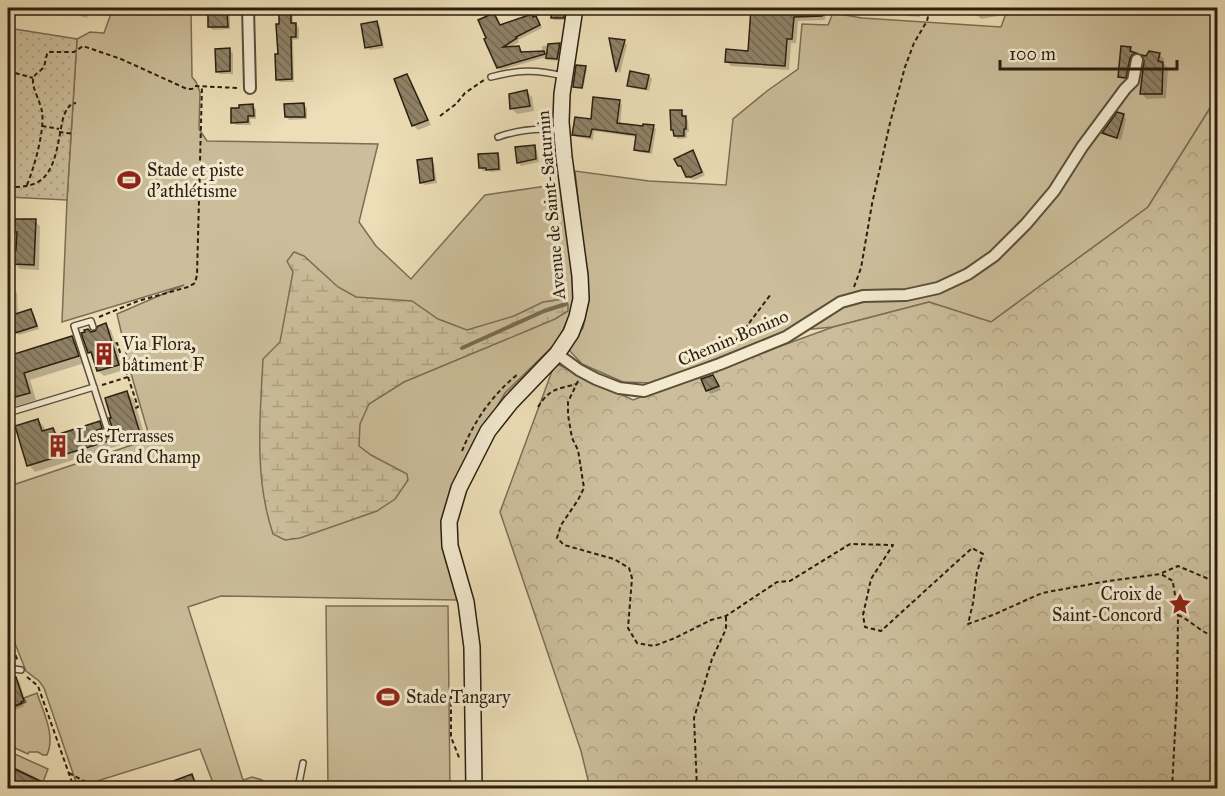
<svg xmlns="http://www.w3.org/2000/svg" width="1225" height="796" viewBox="0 0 1225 796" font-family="'IM FELL Great Primer',serif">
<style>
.grass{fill:#ccbe9b;stroke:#7b6e56;stroke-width:1.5}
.forest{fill:url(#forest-crowns);stroke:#7b6e56;stroke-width:1.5}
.wetland{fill:url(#wetland-marsh);stroke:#7b6e56;stroke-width:1.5}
.park{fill:url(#park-dots);stroke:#7b6e56;stroke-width:1.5}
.shadow{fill:#0003}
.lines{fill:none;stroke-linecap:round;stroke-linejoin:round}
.stream{stroke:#776b52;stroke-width:4}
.building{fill:url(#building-back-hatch);stroke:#2a1f10;stroke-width:1.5}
.service-casing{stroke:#5b4f3a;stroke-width:8}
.minor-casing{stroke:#5b4f3a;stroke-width:14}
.secondary-casing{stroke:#2a1f10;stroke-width:18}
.path{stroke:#2a1f10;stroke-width:2;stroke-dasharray:4.5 3;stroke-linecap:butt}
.service{stroke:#f3ead0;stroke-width:5}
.minor{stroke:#f3ead0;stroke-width:10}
.secondary{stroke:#f3ead0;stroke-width:15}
.labels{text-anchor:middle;stroke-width:6;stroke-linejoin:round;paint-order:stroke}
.poi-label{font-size:18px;fill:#2a1f10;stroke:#f3ead0;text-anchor:start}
.street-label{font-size:18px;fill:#2a1f10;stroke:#f3ead0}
</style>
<defs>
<pattern id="forest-crowns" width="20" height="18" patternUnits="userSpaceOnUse" patternTransform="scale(1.5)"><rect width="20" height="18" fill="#ccbe9b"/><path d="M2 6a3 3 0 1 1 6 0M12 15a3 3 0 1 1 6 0" fill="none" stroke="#afa384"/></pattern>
<pattern id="wetland-marsh" width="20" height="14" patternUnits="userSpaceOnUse" patternTransform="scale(1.5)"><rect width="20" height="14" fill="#ccbe9b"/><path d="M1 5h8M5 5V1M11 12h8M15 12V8" fill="none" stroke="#afa384"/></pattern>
<pattern id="park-dots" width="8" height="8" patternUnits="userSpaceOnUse" patternTransform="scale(1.5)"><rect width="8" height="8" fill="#ccbe9b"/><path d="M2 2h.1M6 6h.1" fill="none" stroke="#afa384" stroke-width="1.8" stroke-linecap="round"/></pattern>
<pattern id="building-back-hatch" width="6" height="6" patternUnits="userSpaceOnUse" patternTransform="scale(1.5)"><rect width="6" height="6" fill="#8f8267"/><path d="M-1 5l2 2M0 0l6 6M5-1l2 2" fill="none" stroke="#756a53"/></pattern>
</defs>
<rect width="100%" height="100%" fill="#eddeb7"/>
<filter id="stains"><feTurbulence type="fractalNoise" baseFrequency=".00333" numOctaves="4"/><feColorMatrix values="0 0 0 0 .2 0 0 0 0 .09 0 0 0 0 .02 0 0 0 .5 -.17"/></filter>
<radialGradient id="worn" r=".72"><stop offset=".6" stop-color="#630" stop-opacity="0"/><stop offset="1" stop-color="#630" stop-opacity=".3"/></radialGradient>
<g class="grass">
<path d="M 113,8 L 191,8 L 192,77 L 196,82 L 200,92 L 199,129 L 207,141 L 378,144 L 359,222 L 376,246 L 411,279 L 485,195 L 560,184 L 576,290 L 570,315 L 557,342 L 505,393 L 483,430 L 458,479 L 448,562 L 457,600 L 221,596 L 188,607 L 243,780 L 239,788 L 215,788 L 200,749 L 97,781 L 97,788 L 78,788 L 44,688 L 39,681 L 26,671 L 8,626 L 8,491 L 13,485 L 150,439 L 130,370 L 117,314 L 184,285 L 62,322 L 67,200 L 77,39 L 90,32 L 104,33 Z"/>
<path d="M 1008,8 L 1217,8 L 1217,97 L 1148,207 L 991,322 L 929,302 L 833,327 L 782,332 L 655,383 L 623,382 L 582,364 L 568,349 L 583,328 L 589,300 L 575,171 L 649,181 L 726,185 L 733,119 L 767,91 L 798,69 L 802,24 L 828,25 L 833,13 L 862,18 L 1001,27 Z"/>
<path d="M 326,606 L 448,606 L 450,788 L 328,788 Z"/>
<path d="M 37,693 C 43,712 56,735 47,755 L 43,755 L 38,752 L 29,752 L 28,754 L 8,745 L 8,709 L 26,702 L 24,698 Z"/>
<path d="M 8,751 L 48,769 L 43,782 L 8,765 Z"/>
</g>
<g class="forest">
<path d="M 1217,97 L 1217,788 L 590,788 L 581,751 L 500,512 L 555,363 L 633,400 L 833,327 L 929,302 L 991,322 L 1148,207 Z"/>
<path d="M 252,777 L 262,780 L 268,788 L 239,788 L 243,780 Z"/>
</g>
<path class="wetland" d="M 294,252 L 304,256 L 338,287 L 356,297 L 412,301 L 438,319 L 467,330 L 514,316 L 543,302 L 563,299 L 568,304 L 568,311 L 555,319 L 529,330 L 404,382 L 369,404 L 360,424 L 359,446 L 371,455 L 407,474 L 408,480 L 395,499 L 377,511 L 300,538 L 285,540 L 273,534 C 254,478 260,417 263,359 L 280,342 L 293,272 L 287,261 Z"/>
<path class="park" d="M 8,28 L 77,39 L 67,200 L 8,197 Z"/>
<g class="shadow">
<path d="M 59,8 L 90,8 L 87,18 L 63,11 Z"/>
<path d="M 207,8 L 221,8 L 221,13 L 227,12 L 230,16 L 230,29 L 213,30 L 209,27 L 209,22 L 207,20 Z"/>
<path d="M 325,8 L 342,8 L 328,10 Z"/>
<path d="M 552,8 L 569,8 L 566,20 L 554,20 L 551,17 Z"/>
<path d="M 753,8 L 826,8 L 825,20 L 798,21 L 796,43 L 791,43 L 789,70 L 731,66 L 727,62 L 750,52 Z"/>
<path d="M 873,8 L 883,8 L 883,12 L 876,11 Z"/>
<path d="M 888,8 L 921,8 L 920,17 L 907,16 L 903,13 L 904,9 Z"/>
<path d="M 976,8 L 997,8 L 998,16 L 981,19 L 977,15 Z"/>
<path d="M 290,13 L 293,16 L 293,25 L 296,25 L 299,28 L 299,39 L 293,40 L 294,82 L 280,82 L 277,79 L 279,56 Z"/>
<path d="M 494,15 L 501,27 L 536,18 L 539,20 L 542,28 L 518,40 L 519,42 L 509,48 L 519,47 L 523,53 L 542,53 L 542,46 L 559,44 L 562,47 L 560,61 L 546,60 L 543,58 L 501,70 L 498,67 Z"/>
<path d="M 376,23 L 380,26 L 384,48 L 370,50 L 367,47 Z"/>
<path d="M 611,40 L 624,41 L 627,45 L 620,73 L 618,71 Z"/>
<path d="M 1130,48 L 1133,51 L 1133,53 L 1137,56 L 1129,79 L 1122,79 L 1120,77 Z"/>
<path d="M 229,50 L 233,53 L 233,74 L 220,74 L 217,71 Z"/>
<path d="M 1159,54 L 1164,59 L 1163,63 L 1168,68 L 1166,98 L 1147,99 L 1142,94 Z"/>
<path d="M 586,68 L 587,69 L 583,89 L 576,88 L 574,86 Z"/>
<path d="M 407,76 L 411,80 L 431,125 L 418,130 L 413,125 Z"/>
<path d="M 649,76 L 652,79 L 649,91 L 632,88 L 629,85 Z"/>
<path d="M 527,92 L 532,97 L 534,111 L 517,114 L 512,109 L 510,95 Z"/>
<path d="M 619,102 L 622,105 L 620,125 L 644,128 L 653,127 L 656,129 L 652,154 L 638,152 L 635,149 L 637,137 L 594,131 L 593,140 L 577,137 L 574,134 Z"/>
<path d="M 304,105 L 307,108 L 307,119 L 289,120 L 286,116 Z"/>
<path d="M 253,106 L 256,109 L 256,119 L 250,119 L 251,125 L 236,125 L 233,122 Z"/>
<path d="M 681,111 L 688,121 L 689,132 L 687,132 L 687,138 L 678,139 L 675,136 Z"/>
<path d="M 1123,115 L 1126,119 L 1121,140 L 1107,136 L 1104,133 Z"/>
<path d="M 534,146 L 537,150 L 539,162 L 521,166 L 518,162 Z"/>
<path d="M 692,152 L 695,155 L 705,175 L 695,180 L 691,179 L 679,165 Z"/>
<path d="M 497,154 L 500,157 L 501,171 L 490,172 L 489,170 L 483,171 L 480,167 Z"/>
<path d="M 431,160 L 434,163 L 437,183 L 424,185 L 421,182 Z"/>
<path d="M 35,221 L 40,226 L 39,270 L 20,269 L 15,264 L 18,252 L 18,234 L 16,231 Z"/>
<path d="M 8,290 L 14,290 L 17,293 L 18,315 L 31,311 L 34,314 L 39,329 L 19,335 L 16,332 L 8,307 Z"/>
<path d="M 106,325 L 111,330 L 124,370 L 104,376 L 98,371 L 94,357 L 89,352 L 91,333 L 96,333 Z"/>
<path d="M 72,338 L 79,345 L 85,363 L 30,380 L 36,400 L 16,406 L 8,396 L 8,357 Z"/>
<path d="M 712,376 L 716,380 L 721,390 L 711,394 L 707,391 L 703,379 Z"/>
<path d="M 127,393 L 134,400 L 146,439 L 126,446 L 124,444 L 35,472 L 29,465 L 38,420 L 44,427 L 46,432 L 53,429 L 59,435 L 99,423 L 106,430 L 107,435 L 101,439 L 110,437 L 114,432 Z"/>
<path d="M 16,679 L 19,681 L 26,703 L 23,704 L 24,706 L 8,713 L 8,682 Z"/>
<path d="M 192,776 L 199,783 L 201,788 L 162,788 Z"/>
</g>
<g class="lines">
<path class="stream" d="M 462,348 L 544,311 L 566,304"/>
</g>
<g class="building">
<path d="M 552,8 L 565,8 L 564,18 L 551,18 Z"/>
<path d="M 751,8 L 822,8 L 822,16 L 794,17 L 792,39 L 787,39 L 785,66 L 725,62 L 726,49 L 748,51 Z"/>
<path d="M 208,11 L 227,11 L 228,27 L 208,27 Z"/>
<path d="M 279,12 L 291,12 L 291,23 L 296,23 L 296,37 L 291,37 L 292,79 L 276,80 L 275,54 L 278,54 L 276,24 L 279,24 Z"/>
<path d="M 494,13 L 500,25 L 532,14 L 533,17 L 536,16 L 540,25 L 516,37 L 517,38 L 503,47 L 519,46 L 521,52 L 544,51 L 545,54 L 497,68 L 484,39 L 486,38 L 478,20 Z"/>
<path d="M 377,21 L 382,45 L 365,48 L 361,24 Z"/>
<path d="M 609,38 L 625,40 L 616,72 Z"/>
<path d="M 560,43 L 557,59 L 546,58 L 548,44 Z"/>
<path d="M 1121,46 L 1131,47 L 1130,51 L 1136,53 L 1132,55 L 1130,58 L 1126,78 L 1118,77 Z"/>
<path d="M 230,48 L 230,71 L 216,72 L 215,49 Z"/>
<path d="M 1149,51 L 1160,53 L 1158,61 L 1163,62 L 1162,94 L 1140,94 L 1144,61 L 1142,55 L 1146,56 Z"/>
<path d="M 576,65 L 586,66 L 582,88 L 573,87 Z"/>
<path d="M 630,71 L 649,75 L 646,89 L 627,86 Z"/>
<path d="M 407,74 L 428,120 L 412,126 L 394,79 Z"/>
<path d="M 527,90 L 530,106 L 510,109 L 509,94 Z"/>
<path d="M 593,97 L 620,100 L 617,123 L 643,126 L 643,124 L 654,125 L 649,152 L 634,150 L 636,135 L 592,129 L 590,137 L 572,135 L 575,117 L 591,119 Z"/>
<path d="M 304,103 L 305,117 L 285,117 L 284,104 Z"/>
<path d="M 253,104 L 254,116 L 248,116 L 248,122 L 231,123 L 231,108 L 239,108 L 239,105 Z"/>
<path d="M 670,110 L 682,110 L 682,116 L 686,116 L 686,129 L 684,129 L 684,136 L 674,136 L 673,130 L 671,130 Z"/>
<path d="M 1117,112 L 1124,114 L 1117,138 L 1102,133 Z"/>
<path d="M 535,145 L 536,159 L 517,163 L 515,147 Z"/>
<path d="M 693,150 L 702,172 L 691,177 L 686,177 L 681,166 L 678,166 L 674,159 Z"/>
<path d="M 498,153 L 499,169 L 486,170 L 486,168 L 479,168 L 478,154 Z"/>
<path d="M 432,158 L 434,180 L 420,183 L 417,160 Z"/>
<path d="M 15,219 L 36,219 L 34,265 L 13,264 L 14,250 L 16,250 L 17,232 L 14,232 Z"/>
<path d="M 31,309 L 37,326 L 15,333 L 9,316 Z"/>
<path d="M 106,323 L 119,365 L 97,371 L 91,352 L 88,353 L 81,333 L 85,332 L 84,330 L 88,329 L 91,332 L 95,331 L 98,326 Z"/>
<path d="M 72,336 L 79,356 L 24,373 L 30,393 L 8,399 L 8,356 Z"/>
<path d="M 713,375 L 719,386 L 706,391 L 701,379 Z"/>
<path d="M 127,391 L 140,433 L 118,440 L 118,438 L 27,466 L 15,426 L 38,419 L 42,431 L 53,428 L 56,435 L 100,421 L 102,428 L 96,431 L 97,436 L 102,438 L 109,436 L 113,431 L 109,418 L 111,418 L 105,398 Z"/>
<path d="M 16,677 L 24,701 L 21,702 L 22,703 L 8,709 L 8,680 Z"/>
<path d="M 8,766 L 57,789 L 8,789 Z"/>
<path d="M 192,774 L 197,789 L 157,789 L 157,787 Z"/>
</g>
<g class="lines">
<g class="service-casing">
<g id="service">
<path d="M 491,77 C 517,70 536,69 563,76"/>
<path d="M 498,137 C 517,130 539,128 559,130"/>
<path d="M 93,327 L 91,321 L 74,326 L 108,431 L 101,433"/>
<path d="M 8,413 L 94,387"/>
<path d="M 8,668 L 21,670"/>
<path d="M 298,788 L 303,763"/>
</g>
</g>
<g class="minor-casing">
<g id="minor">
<path d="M 248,8 L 250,88"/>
<path d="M 557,354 L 579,370 L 596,379 L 619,388 L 644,391 L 720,364 L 786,337 L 841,302 L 863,296 L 906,295 L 938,288 L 968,274 L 994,256 L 1026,224 L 1054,191 L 1082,147 L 1125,89 L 1133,81 L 1137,60"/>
</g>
</g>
<g class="secondary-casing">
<path id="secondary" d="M 474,788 L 472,647 L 466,602 L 450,546 L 449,522 L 459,488 L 488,431 L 511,402 L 557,354 L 571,333 L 577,317 L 581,299 L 580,276 L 564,157 L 561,122 L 562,94 L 575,8"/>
</g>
<g class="path">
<path d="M 8,71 L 33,78"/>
<path d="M 440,116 L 456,104 L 465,93 L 484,80"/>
<path d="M 42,126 L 59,129"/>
<path d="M 59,132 L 74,134"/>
<path d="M 27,185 C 34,168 45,130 42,112 C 41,103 32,88 33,80 C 34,74 38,73 42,69 C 46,65 45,58 48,52 L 74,52 L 83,46 L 121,59 L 187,89 L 192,89 L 195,86 L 238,88"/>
<path d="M 8,187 C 17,187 28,187 36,183 C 58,173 58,135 64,115 C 67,109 69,104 76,103"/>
<path d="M 854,287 L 861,268 L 872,204 L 890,123 L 905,67 L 914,43 L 927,21 L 930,8"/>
<path d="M 99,317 L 138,301 L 188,287 L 195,283 L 197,275 L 202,86"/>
<path d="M 731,347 L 771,294"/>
<path d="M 128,377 L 138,407 L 133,409"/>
<path d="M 578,381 L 568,402 L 568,415 L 572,438 L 578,450 L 584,488 L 578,500 L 561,525 L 557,538 L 564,545 L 614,559 L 629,568 L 632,578 L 628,628 L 637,643 L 654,646 L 675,638 L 711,620 L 726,616 L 777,582 L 790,581 L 850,544 L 893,545 L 871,579 L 863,615 L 865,627 L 881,631 L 972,548 L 983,554 L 977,572 L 973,603 L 968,624 L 993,615 L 1042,593 L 1108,581 L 1161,574 L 1173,581 C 1173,586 1175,592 1175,596 C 1174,604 1172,609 1178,615 L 1177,695 L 1172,788"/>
<path d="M 102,385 L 128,377 L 117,343 L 113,344"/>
<path d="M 538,407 C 549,389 557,389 577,384"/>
<path d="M 462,451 C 474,421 492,395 518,374"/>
<path d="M 1162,573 L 1178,566 L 1218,583"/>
<path d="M 1178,615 C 1192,621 1203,635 1218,637"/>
<path d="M 8,634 L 18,662"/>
<path d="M 27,677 L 38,686 L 74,788"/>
<path d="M 452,687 L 451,696 L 451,737 L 460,760"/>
<path d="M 69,773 L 97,788"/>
<path d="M 697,788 L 694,718 L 712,659 L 726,629 L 726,616"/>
</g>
<use href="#service" class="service"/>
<use href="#minor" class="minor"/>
<use href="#secondary" class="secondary"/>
</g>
<defs>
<g id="stadium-bare" transform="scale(1.8)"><path d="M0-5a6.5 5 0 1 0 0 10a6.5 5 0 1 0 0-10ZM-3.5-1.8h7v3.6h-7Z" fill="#8f2418" stroke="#f3ead0" stroke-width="2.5" paint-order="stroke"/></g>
<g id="building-bare" transform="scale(1.8)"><path d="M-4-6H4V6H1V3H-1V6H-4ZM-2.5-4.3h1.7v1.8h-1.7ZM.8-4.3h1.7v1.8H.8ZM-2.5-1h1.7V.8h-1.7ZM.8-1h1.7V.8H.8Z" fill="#8f2418" stroke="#f3ead0" stroke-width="2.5" paint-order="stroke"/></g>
<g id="sight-bare" transform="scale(1.8)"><path d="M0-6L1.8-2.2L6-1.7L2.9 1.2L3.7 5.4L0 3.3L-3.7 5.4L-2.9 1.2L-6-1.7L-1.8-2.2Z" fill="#8f2418" stroke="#f3ead0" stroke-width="2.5" paint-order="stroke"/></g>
</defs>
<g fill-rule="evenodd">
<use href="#stadium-bare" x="129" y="180"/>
<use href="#building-bare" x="104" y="354"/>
<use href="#building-bare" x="58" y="446"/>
<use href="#sight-bare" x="1180" y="604"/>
<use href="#stadium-bare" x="388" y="697"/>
</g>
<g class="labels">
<g class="poi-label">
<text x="147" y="176">Stade et piste<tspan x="147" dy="21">d'athlétisme</tspan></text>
<text x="122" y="350">Via Flora,<tspan x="122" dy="21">bâtiment F</tspan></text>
<text x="76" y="442">Les Terrasses<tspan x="76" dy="21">de Grand Champ</tspan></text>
<text x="1162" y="600" text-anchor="end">Croix de<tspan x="1162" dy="21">Saint-Concord</tspan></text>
<text x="406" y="703">Stade Tangary</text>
</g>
<g class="street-label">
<text transform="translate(551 205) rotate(-95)" y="6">Avenue de Saint-Saturnin</text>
<text transform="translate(733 338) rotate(-23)" y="6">Chemin Bonino</text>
</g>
</g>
<rect width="1225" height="796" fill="none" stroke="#eddeb7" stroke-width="30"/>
<rect x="9" y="9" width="1207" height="778" fill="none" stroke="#2a1f10" stroke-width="3"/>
<rect x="15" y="15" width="1195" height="766" fill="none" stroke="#2a1f10" stroke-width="1.5"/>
<path d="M1000 60v9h177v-9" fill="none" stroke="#2a1f10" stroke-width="3"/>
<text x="1009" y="60" font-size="18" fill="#2a1f10" stroke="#f3ead0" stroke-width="4.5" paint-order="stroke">100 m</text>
<rect width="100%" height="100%" filter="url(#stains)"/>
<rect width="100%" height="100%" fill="url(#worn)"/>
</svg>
